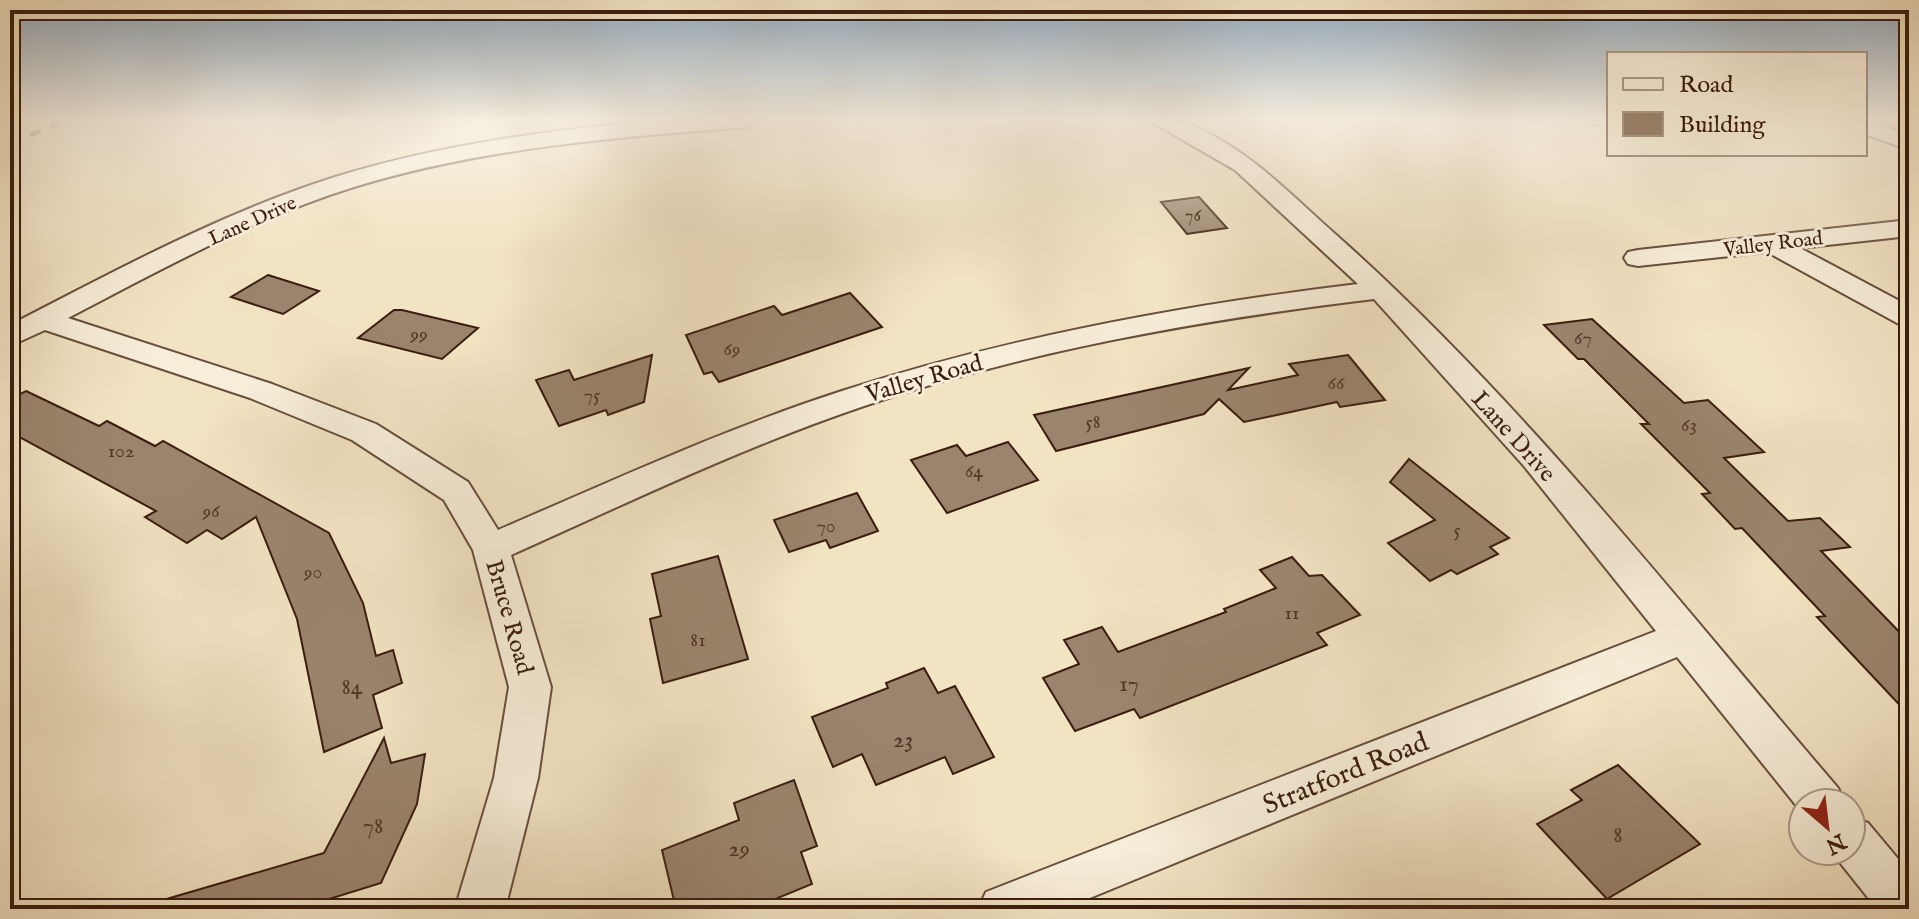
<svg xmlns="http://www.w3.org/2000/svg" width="1919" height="919" viewBox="0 0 1919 919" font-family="'IM FELL English',serif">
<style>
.building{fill:#9a846d;stroke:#3a1d0f;stroke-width:2}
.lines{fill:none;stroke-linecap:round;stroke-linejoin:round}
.lane-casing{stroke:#684e3c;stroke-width:4}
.street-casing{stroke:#684e3c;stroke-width:4}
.lane{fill:#f7edd8;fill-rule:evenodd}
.street{fill:#f7edd8;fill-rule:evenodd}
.rail{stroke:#3a1d0f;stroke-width:5;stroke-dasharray:11 11;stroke-linecap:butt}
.labels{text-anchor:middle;stroke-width:6;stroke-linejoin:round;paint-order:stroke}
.far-number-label{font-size:18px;fill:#523726}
.far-street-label{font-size:20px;fill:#3a1d0f;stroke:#f7edd8}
.number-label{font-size:20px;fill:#523726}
.street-label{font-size:24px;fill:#3a1d0f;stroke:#f7edd8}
.near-number-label{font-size:24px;fill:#523726}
.near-street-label{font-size:28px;fill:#3a1d0f;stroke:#f7edd8}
</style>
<rect width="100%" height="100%" fill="#f2e3c3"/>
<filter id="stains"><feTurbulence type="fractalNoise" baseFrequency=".0025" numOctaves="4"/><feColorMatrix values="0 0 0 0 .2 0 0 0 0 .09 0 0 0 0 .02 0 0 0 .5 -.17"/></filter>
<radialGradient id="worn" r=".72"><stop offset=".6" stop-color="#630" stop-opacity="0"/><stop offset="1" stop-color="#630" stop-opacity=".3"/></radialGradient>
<g class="building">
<path d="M 1199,197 L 1227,228 L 1187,234 L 1161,202 Z"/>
<path d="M 268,275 L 319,291 L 283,314 L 231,297 Z"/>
<path d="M 850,293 L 882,327 L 719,382 L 712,372 L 704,374 L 686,335 L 774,306 L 782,315 Z"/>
<path d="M 394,310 L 402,310 L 478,328 L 442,359 L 358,338 Z"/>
<path d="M 1592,319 L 1684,403 L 1708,400 L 1764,452 L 1724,458 L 1788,521 L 1820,518 L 1850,547 L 1821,551 L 1909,642 L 1909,715 L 1817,617 L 1825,616 L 1742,528 L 1735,529 L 1702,494 L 1710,493 L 1641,424 L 1649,424 L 1584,359 L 1578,359 L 1544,325 Z"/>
<path d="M 652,355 L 644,402 L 608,415 L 606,410 L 559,426 L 536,380 L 569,370 L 574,380 Z"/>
<path d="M 1348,355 L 1385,400 L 1340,407 L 1337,402 L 1244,422 L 1219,399 L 1204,414 L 1056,451 L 1034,415 L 1249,368 L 1228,390 L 1298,375 L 1289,364 Z"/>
<path d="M 26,391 L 99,426 L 107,421 L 155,446 L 163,441 L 329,533 L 363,603 L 376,656 L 393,650 L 402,683 L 373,695 L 382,728 L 324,752 L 297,619 L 256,517 L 222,539 L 207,530 L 187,543 L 145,517 L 156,511 L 10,432 L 10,399 Z"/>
<path d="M 1008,442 L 1038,480 L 947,513 L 911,460 L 957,445 L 966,456 Z"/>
<path d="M 1409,459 L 1509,538 L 1490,547 L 1498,554 L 1457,574 L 1451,570 L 1430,581 L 1388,543 L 1435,520 L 1390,482 Z"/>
<path d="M 857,493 L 878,531 L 830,548 L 826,540 L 789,552 L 774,520 Z"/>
<path d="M 718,556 L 748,659 L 663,683 L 650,619 L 661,616 L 652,574 Z"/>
<path d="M 1292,557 L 1309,576 L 1322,575 L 1360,615 L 1317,633 L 1327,645 L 1140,718 L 1134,709 L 1075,731 L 1043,678 L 1079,664 L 1064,640 L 1102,627 L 1118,652 L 1226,612 L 1224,609 L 1276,588 L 1260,570 Z"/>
<path d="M 924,668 L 938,693 L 955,686 L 994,757 L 953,774 L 945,757 L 876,785 L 862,754 L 833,767 L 812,717 L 888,688 L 886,683 Z"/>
<path d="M 384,738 L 391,763 L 425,754 L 417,804 L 381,883 L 297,909 L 165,909 L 163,900 L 324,853 Z"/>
<path d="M 1618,765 L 1700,844 L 1607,899 L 1537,824 L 1582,800 L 1571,790 Z"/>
<path d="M 794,780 L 817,846 L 801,852 L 812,884 L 751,909 L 676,909 L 662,850 L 739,820 L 734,803 Z"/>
</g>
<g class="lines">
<g class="lane-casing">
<path id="lane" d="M 1588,120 L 1600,120 L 1601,122 L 1596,125 Z"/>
</g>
<g class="street-casing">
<g id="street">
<path d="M 662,120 L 759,120 L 748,127 C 616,137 481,148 354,187 C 254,218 160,270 68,318 L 272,384 L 376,424 L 468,482 L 498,530 C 612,481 724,429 842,391 C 1009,337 1184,305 1358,284 L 1235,170 L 1148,120 C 1165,120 1179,120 1195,127 C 1249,150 1291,195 1334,233 C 1521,399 1676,599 1838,788 L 1845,803 L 1803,803 L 1803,814 L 1677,657 L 1063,909 L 978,909 L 986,892 L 1656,631 L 1524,466 L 1374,299 C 1201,320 1029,350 864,406 C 743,447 627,503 511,555 L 551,687 L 538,778 L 505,909 L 455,909 L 494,778 L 509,687 L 473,550 L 444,500 L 352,440 L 250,398 L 45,330 L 10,346 L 10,325 C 115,271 221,213 335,177 C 441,144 552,130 662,120 Z"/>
<path d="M 1865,120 L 1909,135 L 1909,150 L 1865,134 Z"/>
<path d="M 1909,220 L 1909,236 L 1800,248 L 1909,306 L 1909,327 L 1899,324 L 1767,252 L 1638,266 L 1628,264 L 1624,258 L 1628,252 L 1638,250 Z"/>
<path d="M 1851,817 L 1868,823 L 1909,872 L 1909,909 L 1877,909 L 1834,855 L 1833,851 L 1851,851 Z"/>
</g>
</g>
<use href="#lane" class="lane"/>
<use href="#street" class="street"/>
<path class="rail" d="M 10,144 L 65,120"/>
</g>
<linearGradient id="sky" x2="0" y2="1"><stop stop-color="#93acc1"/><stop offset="0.48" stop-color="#f9f2e4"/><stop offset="1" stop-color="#f9f2e4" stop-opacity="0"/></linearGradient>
<rect width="1919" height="249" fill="url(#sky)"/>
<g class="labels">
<g class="far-number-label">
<text x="1193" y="221">76</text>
</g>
<g class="far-street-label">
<text transform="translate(252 220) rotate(-24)" y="7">Lane Drive</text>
<text transform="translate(1773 243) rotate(-7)" y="7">Valley Road</text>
</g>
<g class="number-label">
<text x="419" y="340">99</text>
<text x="1583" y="344">67</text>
<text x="732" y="355">69</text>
<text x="1336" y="389">66</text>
<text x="592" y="401">75</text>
<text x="1093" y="428">58</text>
<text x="1689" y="431">63</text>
<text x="121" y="457">102</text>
<text x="974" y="477">64</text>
<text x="211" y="517">96</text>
<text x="826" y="532">70</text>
<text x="1457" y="536">5</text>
<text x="313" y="578">90</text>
<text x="1292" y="619">11</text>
<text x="698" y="646">81</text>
</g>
<g class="street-label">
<text transform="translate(924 378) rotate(-16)" y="8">Valley Road</text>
<text transform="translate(1514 436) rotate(48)" y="8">Lane Drive</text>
<text transform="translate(510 617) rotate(74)" y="8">Bruce Road</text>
</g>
<g class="near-number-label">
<text x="1129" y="691">17</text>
<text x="352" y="694">84</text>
<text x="903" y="747">23</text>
<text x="373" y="833">78</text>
<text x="1618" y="842">8</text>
<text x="739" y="856">29</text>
</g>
<g class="near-street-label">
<text transform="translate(1345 772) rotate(-22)" y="10">Stratford Road</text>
</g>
</g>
<rect width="1919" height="919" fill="none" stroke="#f2e3c3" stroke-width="40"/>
<rect x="12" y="12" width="1895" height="895" fill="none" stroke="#3a1d0f" stroke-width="4"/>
<rect x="20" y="20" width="1879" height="879" fill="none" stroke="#3a1d0f" stroke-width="2"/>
<rect x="1607" y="52" width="260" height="104" fill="#f7edd8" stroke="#ab9a88" stroke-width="2"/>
<rect x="1623" y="78" width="40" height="12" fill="#f7edd8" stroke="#ab9a88" stroke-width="2"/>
<text x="1679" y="92" font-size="24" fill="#3a1d0f">Road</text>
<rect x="1623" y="112" width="40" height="24" fill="#9a846d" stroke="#ab9a88" stroke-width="2"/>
<text x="1679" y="132" font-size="24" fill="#3a1d0f">Building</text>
<g transform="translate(1827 827) rotate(152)"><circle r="38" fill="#f7edd8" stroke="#ab9a88" stroke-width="2"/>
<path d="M0-6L14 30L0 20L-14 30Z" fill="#8f2418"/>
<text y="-12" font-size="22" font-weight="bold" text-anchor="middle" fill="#3a1d0f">N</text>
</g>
<rect width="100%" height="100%" filter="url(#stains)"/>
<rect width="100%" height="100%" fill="url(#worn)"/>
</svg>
